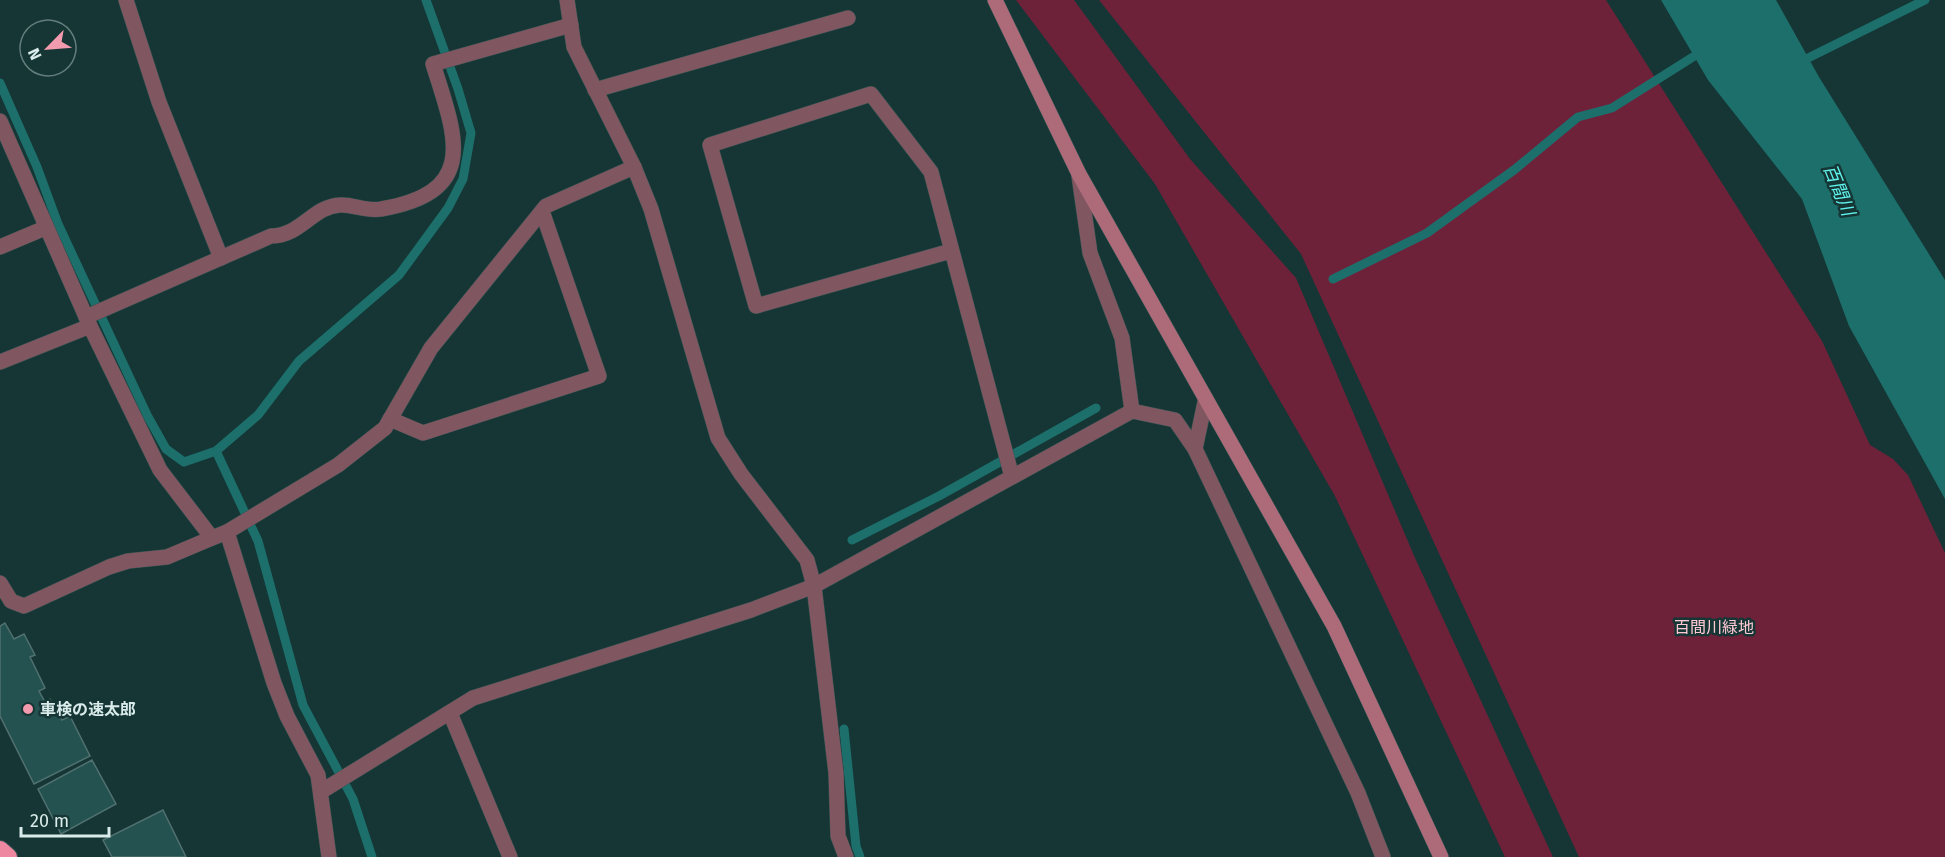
<svg xmlns="http://www.w3.org/2000/svg" width="1945" height="857" viewBox="0 0 1945 857" font-family="'Fira Sans','Noto Sans JP',sans-serif">
<style>
.green{fill:#6e223a}
.water{fill:#1d6f6c}
.lines{fill:none;stroke-linecap:round;stroke-linejoin:round}
.stream{stroke:#1d6f6c;stroke-width:9}
.building{fill:#245250;stroke:#50716f;stroke-width:1.5}
.street-casing{stroke:#345351;stroke-width:16}
.secondary-casing{stroke:#345351;stroke-width:16}
.highway-casing{stroke:#345351;stroke-width:20}
.street{stroke:#805660;stroke-width:15}
.secondary{stroke:#ad6b7a;stroke-width:15}
.highway{stroke:#ee88a1;stroke-width:18}
.poi-dot{fill:#f29aae;stroke:#153634;stroke-width:2}
.labels{text-anchor:middle;stroke-width:5;stroke-linejoin:round;paint-order:stroke}
.park-label{font-size:16px;fill:#ffc9d4;stroke:#153634}
.poi-label{font-size:16px;font-weight:bold;fill:#d9ebea;stroke:#153634;text-anchor:start}
.water-label{font-size:18px;font-style:italic;fill:#60f3ed;stroke:#153634}
</style>
<rect width="100%" height="100%" fill="#153634"/>
<g class="green">
<path d="M 1016,0 L 1074,0 L 1190,159 L 1296,278 L 1415,558 L 1553,857 L 1505,857 L 1335,496 L 1155,184 Z"/>
<path d="M 1099,0 L 1606,0 L 1822,341 L 1870,445 L 1893,459 L 1908,475 L 1945,553 L 1945,857 L 1579,857 L 1301,254 Z"/>
</g>
<path class="water" d="M 1661,0 L 1776,0 L 1819,77 L 1945,280 L 1945,499 L 1849,326 L 1802,199 L 1708,80 Z"/>
<g class="lines">
<g class="stream">
<path d="M 1798,63 L 1925,0"/>
<path d="M 0,83 L 37,167 L 58,224 L 147,415 L 166,449 L 184,462 L 216,451 L 258,415 L 299,361 L 399,275 L 448,208 L 463,179 L 471,133 L 458,89 L 426,0"/>
<path d="M 1333,279 L 1427,233 L 1514,170 L 1578,117 L 1612,108 L 1704,50"/>
<path d="M 216,451 L 258,541 L 303,705 L 353,799 L 372,857"/>
<path d="M 852,540 L 939,496 L 1096,408"/>
<path d="M 844,729 L 856,846 L 860,857"/>
</g>
</g>
<g class="building">
<path d="M 5,623 L 14,639 L 24,634 L 35,655 L 30,657 L 45,688 L 39,691 L 45,702 L 50,699 L 62,720 L 70,716 L 90,756 L 34,784 L 0,716 L 0,626 Z"/>
<path d="M 92,760 L 116,804 L 61,834 L 38,789 Z"/>
<path d="M 163,810 L 186,857 L 112,857 L 103,840 Z"/>
</g>
<g class="lines">
<g class="street-casing">
<g id="street">
<path d="M 126,0 L 159,102 L 221,258"/>
<path d="M 595,90 L 848,18"/>
<path d="M 0,121 L 90,326 L 160,470 L 212,538 L 227,532 L 274,683 L 287,716 L 318,775 L 329,857"/>
<path d="M 634,167 L 651,209 L 718,438 L 741,474 L 807,560 L 814,586 L 836,773 L 838,836 L 846,857"/>
<path d="M 1079,176 L 1090,253 L 1122,338 L 1132,411 L 1175,420 L 1195,449"/>
<path d="M 0,247 L 45,228"/>
<path d="M 951,251 L 756,306 L 710,145 L 871,94 L 931,172 L 1012,477"/>
<path d="M 86,317 L 271,236 C 301,236 313,206 340,205 C 353,204 367,212 381,209 C 480,192 456,137 433,64 L 571,25"/>
<path d="M 0,362 L 90,326"/>
<path d="M 1205,402 L 1195,449 L 1358,793 L 1383,857"/>
<path d="M 390,419 L 423,433 L 599,376 L 542,211"/>
<path d="M 227,532 L 338,465 L 385,428 L 431,348 L 546,206 L 634,167 L 574,47 L 567,0"/>
<path d="M 0,583 L 11,601 L 24,606 L 109,567 L 128,561 L 167,557 L 212,538"/>
<path d="M 450,713 L 510,857"/>
<path d="M 322,791 L 473,698 L 751,610 L 814,586 L 1132,411"/>
</g>
</g>
<g class="secondary-casing">
<path id="secondary" d="M 995,0 L 1079,174 L 1334,626 L 1441,857"/>
</g>
<g class="highway-casing">
<path id="highway" d="M 0,850 L 8,857"/>
</g>
<use href="#street" class="street"/>
<use href="#secondary" class="secondary"/>
<use href="#highway" class="highway"/>
</g>
<circle class="poi-dot" cx="28" cy="709" r="6"/>
<g class="labels">
<g class="park-label">
<text x="1714" y="633">百間川緑地</text>
</g>
<g class="poi-label">
<text x="40" y="715">車検の速太郎</text>
</g>
<g class="water-label">
<text transform="translate(1839 190) rotate(68)" y="6">百間川</text>
</g>
</g>
<g transform="translate(48 48) rotate(245)"><circle r="28" fill="#153634" stroke="#637e7d" stroke-width="1.5"/>
<path d="M0-4.5L10 22L0 15L-10 22Z" fill="#f29aae"/>
<text y="-9" font-size="16" font-weight="bold" text-anchor="middle" fill="#d9ebea">N</text>
</g>
<path d="M21 827v9h88v-9" fill="none" stroke="#d9ebea" stroke-width="3"/>
<text x="30" y="827" font-size="18" fill="#d9ebea" stroke="#153634" stroke-width="4.5" paint-order="stroke">20 m</text>
</svg>
